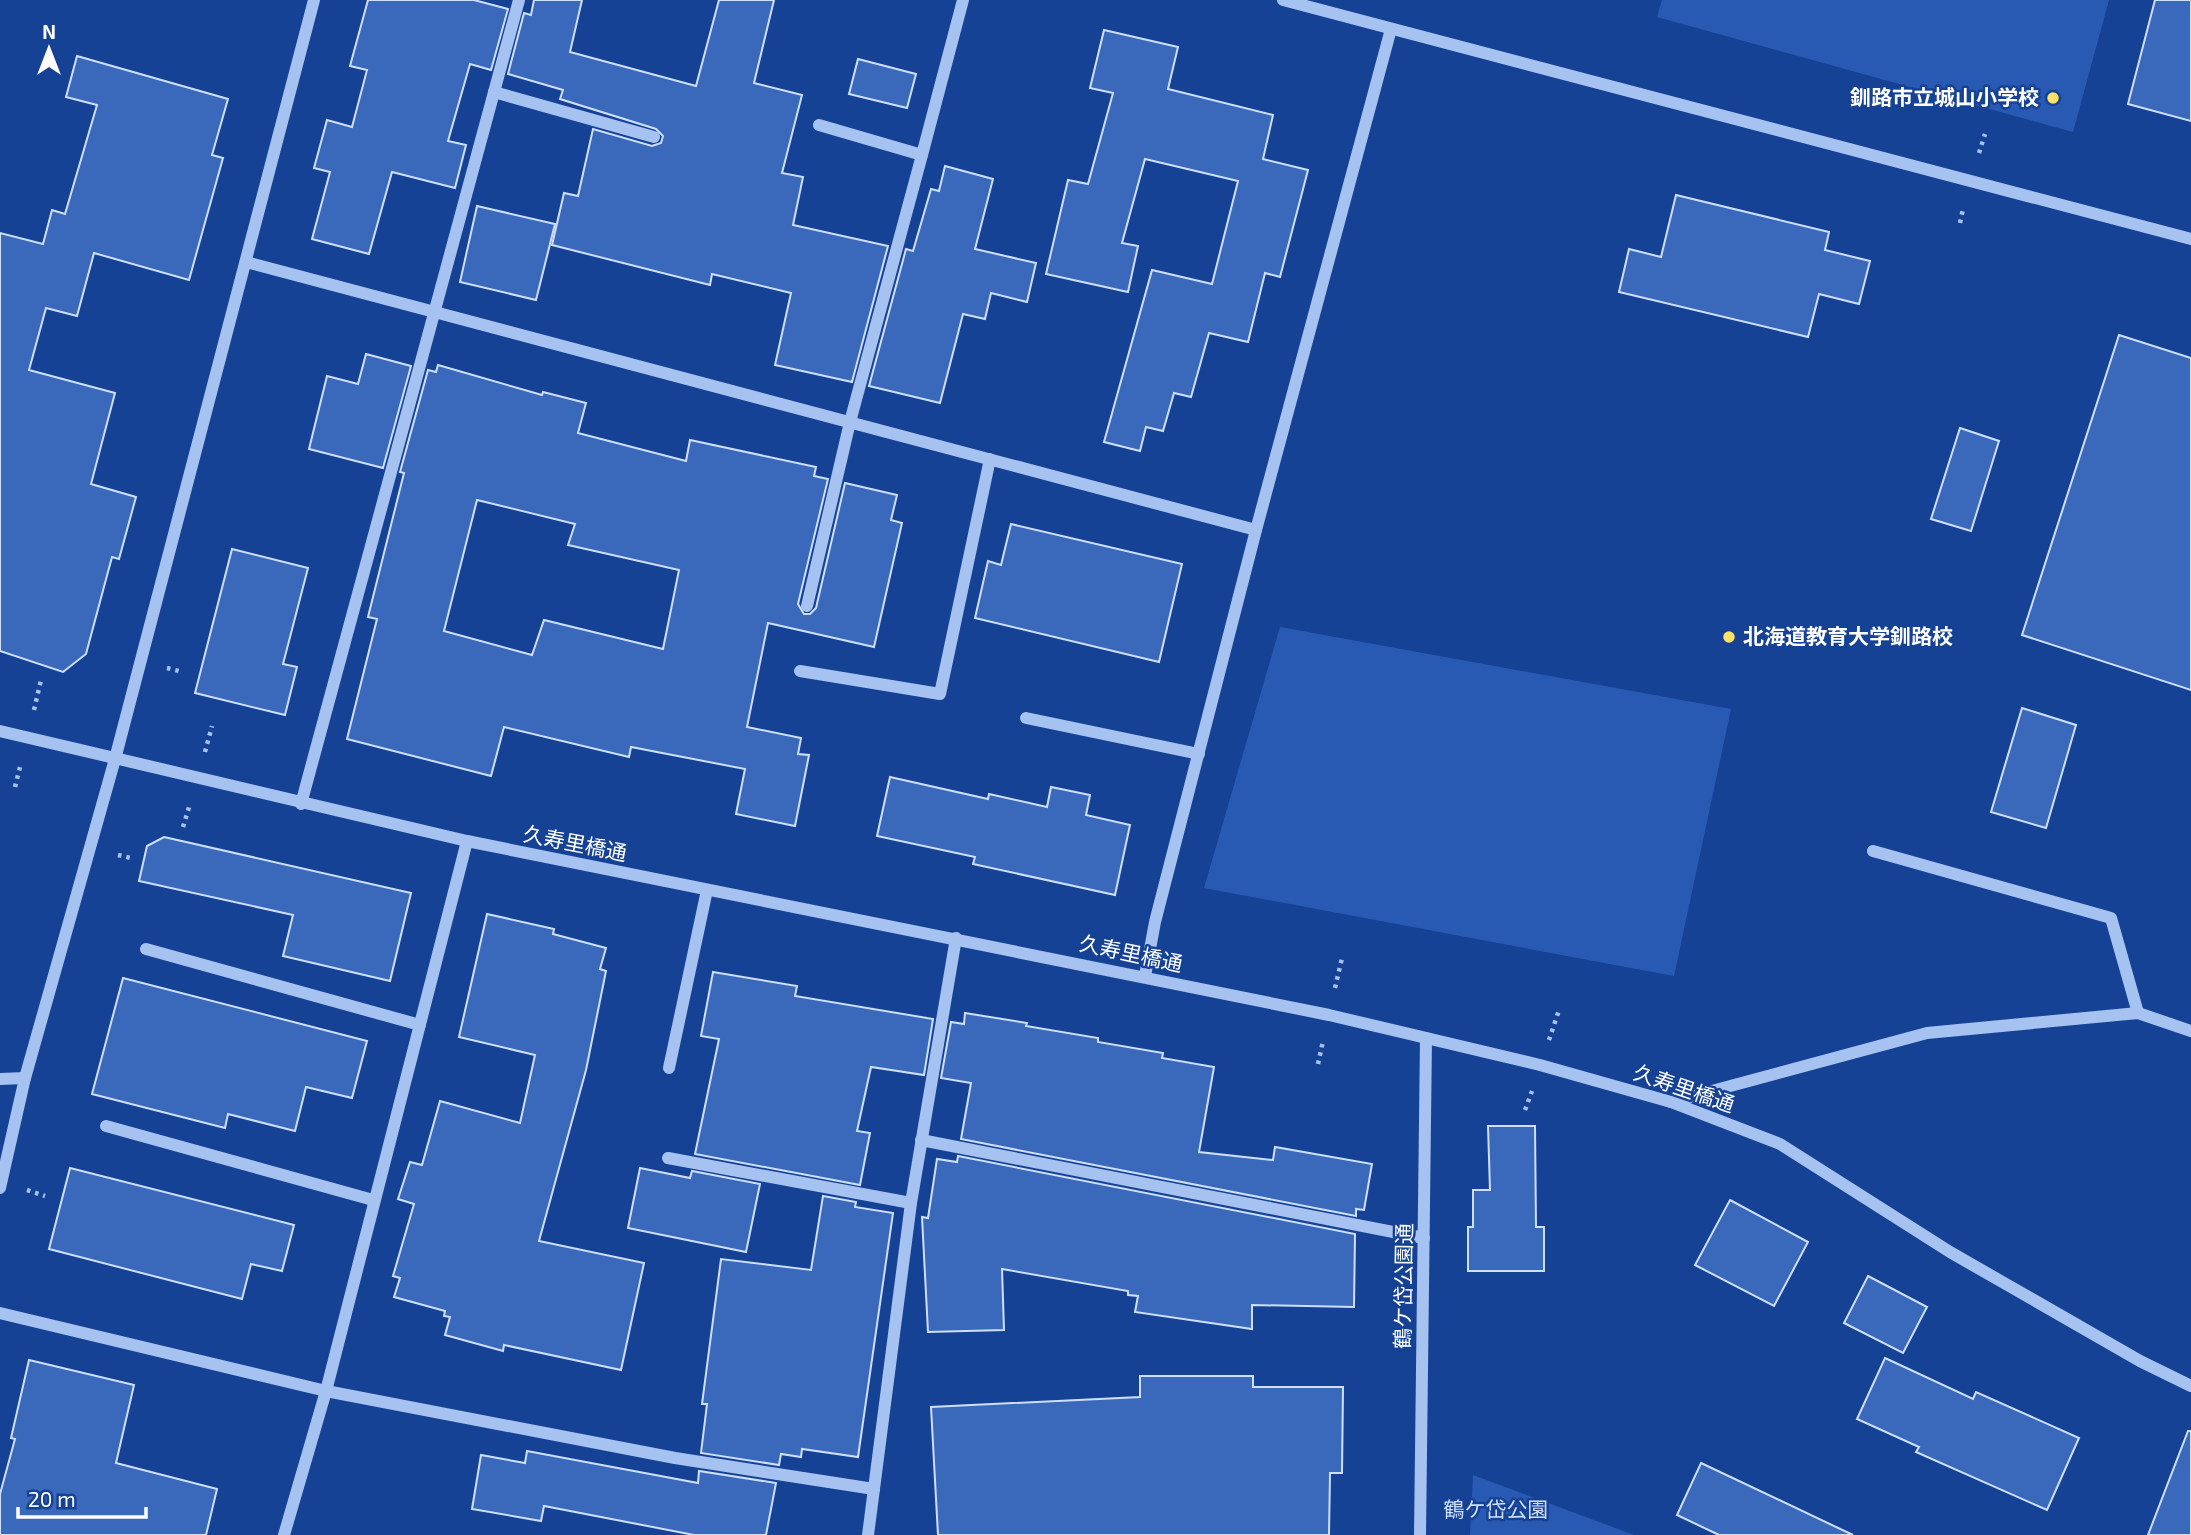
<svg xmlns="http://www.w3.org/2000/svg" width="2191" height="1535" viewBox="0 0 2191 1535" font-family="'Exo 2','Noto Sans JP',sans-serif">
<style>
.green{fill:#295ab3}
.building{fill:#3a68bb;stroke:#cedffc;stroke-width:2;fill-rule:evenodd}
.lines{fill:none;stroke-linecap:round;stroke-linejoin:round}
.path{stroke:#a6c2f1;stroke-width:4.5;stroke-dasharray:3.5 5;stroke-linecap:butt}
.minor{stroke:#a6c2f1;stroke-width:12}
.poi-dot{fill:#ffe167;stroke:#164295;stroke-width:2.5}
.labels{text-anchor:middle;stroke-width:5;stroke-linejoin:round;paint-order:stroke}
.poi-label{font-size:21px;font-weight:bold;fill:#fff;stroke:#164295;text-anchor:end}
.street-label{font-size:21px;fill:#fff;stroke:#164295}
.park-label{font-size:21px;fill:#cedffc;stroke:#164295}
</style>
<rect width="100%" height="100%" fill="#164295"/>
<g class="green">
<path d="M 1662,0 L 2109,0 L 2073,132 L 1657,17 Z"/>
<path d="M 1280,627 L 1731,709 L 1674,976 L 1204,888 Z"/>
<path d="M 1473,1475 L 1634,1535 L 1470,1535 Z"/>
</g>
<g class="building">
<path d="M 368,0 L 474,0 L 508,9 L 491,70 L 470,64 L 448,141 L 466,145 L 455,188 L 392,172 L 369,254 L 312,239 L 330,172 L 314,168 L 327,120 L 352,127 L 367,70 L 350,66 Z"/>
<path d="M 534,0 L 582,0 L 570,52 L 696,86 L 719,0 L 774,0 L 754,83 L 802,95 L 782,173 L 803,177 L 793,225 L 888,246 L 852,382 L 775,365 L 791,293 L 712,274 L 710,285 L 552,245 L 564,193 L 578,196 L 593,129 L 652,146 L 661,143 L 663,136 L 656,129 L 560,99 L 563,90 L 508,74 L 524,13 L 531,15 Z"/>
<path d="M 2155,0 L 2191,0 L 2191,121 L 2128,104 Z"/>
<path d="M 1104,30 L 1178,47 L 1168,89 L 1273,115 L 1263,159 L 1308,170 L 1280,277 L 1265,273 L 1248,342 L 1209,333 L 1191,397 L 1174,393 L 1163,431 L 1146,427 L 1140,451 L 1104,442 L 1152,270 L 1212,284 L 1238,181 L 1145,159 L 1122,243 L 1138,246 L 1128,292 L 1046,274 L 1068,180 L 1088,184 L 1113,93 L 1090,88 Z"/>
<path d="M 77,56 L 228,99 L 212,155 L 223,158 L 189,280 L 94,253 L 77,316 L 46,308 L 29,370 L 115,393 L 91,484 L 136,497 L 119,559 L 112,557 L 86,654 L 63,672 L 0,651 L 0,233 L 43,244 L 52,210 L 65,214 L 97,105 L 66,97 Z"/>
<path d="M 858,59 L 916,74 L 907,108 L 849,94 Z"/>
<path d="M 945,166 L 993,179 L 975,249 L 1036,263 L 1027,302 L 991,293 L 985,319 L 963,314 L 940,403 L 869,386 L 906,249 L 913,251 L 931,189 L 939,191 Z"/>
<path d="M 1676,195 L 1829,232 L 1825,250 L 1870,261 L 1859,304 L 1819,294 L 1808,337 L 1619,292 L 1629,249 L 1661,257 Z"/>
<path d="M 477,206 L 555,224 L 536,300 L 460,282 Z"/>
<path d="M 2119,335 L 2191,358 L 2191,690 L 2022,635 Z"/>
<path d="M 366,354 L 411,366 L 383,468 L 309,449 L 327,376 L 358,384 Z"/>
<path d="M 438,365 L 542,395 L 543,392 L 586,403 L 578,433 L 686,461 L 690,440 L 816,467 L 814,476 L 828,479 L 798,604 L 804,614 L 810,614 L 816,608 L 845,483 L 897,495 L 891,520 L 902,523 L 874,647 L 768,623 L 747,727 L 801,738 L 798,754 L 809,755 L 795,826 L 736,814 L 745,769 L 631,747 L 629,757 L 504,727 L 491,776 L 347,739 L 377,619 L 368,617 L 404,473 L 400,472 L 428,370 L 436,372 ZM 477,500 L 575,524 L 568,545 L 679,570 L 663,649 L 544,620 L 532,655 L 444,631 Z"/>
<path d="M 1960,428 L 1999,441 L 1971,531 L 1931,519 Z"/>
<path d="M 1011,524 L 1182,564 L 1159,662 L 975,618 L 988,561 L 1001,565 Z"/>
<path d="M 232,549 L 308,568 L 283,664 L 297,667 L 285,715 L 195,693 Z"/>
<path d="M 2022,708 L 2076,725 L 2046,828 L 1991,812 Z"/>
<path d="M 890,777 L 988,799 L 989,794 L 1047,807 L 1051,787 L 1090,795 L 1086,815 L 1130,825 L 1115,895 L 973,864 L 975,857 L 877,836 Z"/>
<path d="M 164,837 L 411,893 L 390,981 L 283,956 L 293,915 L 139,881 L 147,846 Z"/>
<path d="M 487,914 L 554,929 L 553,934 L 606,948 L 600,969 L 606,971 L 586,1070 L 539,1241 L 644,1263 L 621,1370 L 504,1345 L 503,1351 L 445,1335 L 450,1317 L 444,1316 L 445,1311 L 394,1297 L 400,1278 L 393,1276 L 414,1204 L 398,1199 L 410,1162 L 422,1165 L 440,1101 L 520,1123 L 535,1055 L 459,1037 Z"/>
<path d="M 713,972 L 797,986 L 795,996 L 933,1019 L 924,1075 L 871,1067 L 857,1131 L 870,1133 L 860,1185 L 695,1154 L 719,1039 L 701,1036 Z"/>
<path d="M 123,978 L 367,1041 L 352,1098 L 306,1087 L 295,1131 L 228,1114 L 225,1128 L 92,1094 Z"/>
<path d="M 965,1013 L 1027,1023 L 1026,1026 L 1098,1038 L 1098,1042 L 1163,1053 L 1162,1058 L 1214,1067 L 1199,1152 L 1273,1160 L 1275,1147 L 1372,1164 L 1364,1210 L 1356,1209 L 1356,1216 L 961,1139 L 971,1083 L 941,1078 L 951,1022 L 964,1024 Z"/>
<path d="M 1488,1126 L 1535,1126 L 1536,1227 L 1544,1227 L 1544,1271 L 1468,1271 L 1468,1227 L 1473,1227 L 1473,1190 L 1490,1190 Z"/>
<path d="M 958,1156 L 1355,1234 L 1354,1307 L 1252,1305 L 1252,1329 L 1135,1312 L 1138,1296 L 1128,1295 L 1128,1291 L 1002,1269 L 1004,1330 L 928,1332 L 922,1217 L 928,1218 L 937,1159 L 957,1162 Z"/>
<path d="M 70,1168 L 294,1225 L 282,1271 L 251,1264 L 242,1299 L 49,1249 Z"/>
<path d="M 640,1168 L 690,1178 L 692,1171 L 760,1184 L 746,1252 L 628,1228 Z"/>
<path d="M 823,1196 L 856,1202 L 855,1207 L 893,1213 L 858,1457 L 802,1449 L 801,1457 L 781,1454 L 779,1465 L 701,1453 L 707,1404 L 702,1404 L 721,1259 L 811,1270 Z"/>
<path d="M 1730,1200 L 1808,1242 L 1774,1306 L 1695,1265 Z"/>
<path d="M 1868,1276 L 1927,1307 L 1903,1353 L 1844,1323 Z"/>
<path d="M 1885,1358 L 1973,1399 L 1976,1392 L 2079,1438 L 2047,1510 L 1916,1452 L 1919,1447 L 1857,1419 Z"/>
<path d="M 29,1360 L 134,1385 L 116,1463 L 217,1489 L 206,1535 L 0,1535 L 0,1494 L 15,1439 L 11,1438 Z"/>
<path d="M 1140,1376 L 1253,1376 L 1253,1387 L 1343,1387 L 1342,1473 L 1330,1473 L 1329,1535 L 938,1535 L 931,1407 L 1140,1397 Z"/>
<path d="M 2188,1431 L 2191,1431 L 2191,1535 L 2148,1535 Z"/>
<path d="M 527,1451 L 698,1483 L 699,1471 L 776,1483 L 766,1535 L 694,1535 L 544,1506 L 541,1521 L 472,1509 L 481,1455 L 525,1463 Z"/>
<path d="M 1701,1463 L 1853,1535 L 1719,1535 L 1677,1515 Z"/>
</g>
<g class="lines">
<g class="path">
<path d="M 1979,153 L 1985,134"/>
<path d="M 1960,223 L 1963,209"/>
<path d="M 167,668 L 183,672"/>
<path d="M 34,710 L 41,680"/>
<path d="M 205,752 L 212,726"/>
<path d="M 15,787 L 21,763"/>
<path d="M 183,827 L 190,804"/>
<path d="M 118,855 L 131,858"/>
<path d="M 1335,988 L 1342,958"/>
<path d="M 1549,1040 L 1559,1010"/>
<path d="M 1318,1064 L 1323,1041"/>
<path d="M 1525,1110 L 1532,1091"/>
<path d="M 27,1190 L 45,1196"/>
</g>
<g class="minor">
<path d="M 1283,0 L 2191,239"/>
<path d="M 494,92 L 654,137"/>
<path d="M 922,155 L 963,0"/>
<path d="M 246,262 L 1256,530"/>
<path d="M 807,606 L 850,422 L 922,155 L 819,125"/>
<path d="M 800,671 L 940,694 L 990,459"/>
<path d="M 1026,718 L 1199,754"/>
<path d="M 0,731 L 467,841 L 1329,1015 L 1540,1065 L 1671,1102 L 1780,1144 L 1950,1252 L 2140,1361 L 2191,1386"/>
<path d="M 301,804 L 519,0"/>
<path d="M 1873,851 L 2111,918 L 2138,1013"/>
<path d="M 146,949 L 420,1025"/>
<path d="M 1145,976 L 1155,922 L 1256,530 L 1391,29"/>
<path d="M 669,1068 L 707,890"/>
<path d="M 0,1079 L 25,1078"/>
<path d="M 1671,1102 L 1927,1033 L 2138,1013 L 2191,1031"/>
<path d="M 106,1126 L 373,1200"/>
<path d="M 921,1140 L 1424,1238"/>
<path d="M 668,1158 L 911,1203"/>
<path d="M 0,1188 L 25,1078 L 115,759 L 314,0"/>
<path d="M 0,1313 L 326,1391 L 675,1458 L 874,1489"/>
<path d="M 284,1535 L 326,1391 L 467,841"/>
<path d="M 868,1535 L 911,1203 L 956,938"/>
<path d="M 1420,1535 L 1426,1038"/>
</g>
</g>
<g class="poi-dot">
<circle cx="2053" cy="98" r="7"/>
<circle cx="1729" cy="637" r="7"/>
</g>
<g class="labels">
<g class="poi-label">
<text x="2039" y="105">釧路市立城山小学校</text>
<text x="1743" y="644" text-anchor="start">北海道教育大学釧路校</text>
</g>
<g class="street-label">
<text transform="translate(575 844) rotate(11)" y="7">久寿里橋通</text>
<text transform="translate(1131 954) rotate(12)" y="7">久寿里橋通</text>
<text transform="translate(1684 1089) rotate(19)" y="7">久寿里橋通</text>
<text transform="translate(1404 1286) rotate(-89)" y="7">鶴ケ岱公園通</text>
</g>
<g class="park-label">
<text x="1496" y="1517">鶴ケ岱公園</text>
</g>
</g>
<g transform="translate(49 49)" stroke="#164295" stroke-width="5" paint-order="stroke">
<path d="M0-5L12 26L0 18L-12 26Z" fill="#ffffff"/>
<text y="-10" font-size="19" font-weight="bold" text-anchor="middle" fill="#ffffff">N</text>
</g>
<path d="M18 1507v10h128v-10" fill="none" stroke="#ffffff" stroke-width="3.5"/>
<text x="28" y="1507" font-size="21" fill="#ffffff" stroke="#164295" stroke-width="5" paint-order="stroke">20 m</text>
</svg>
